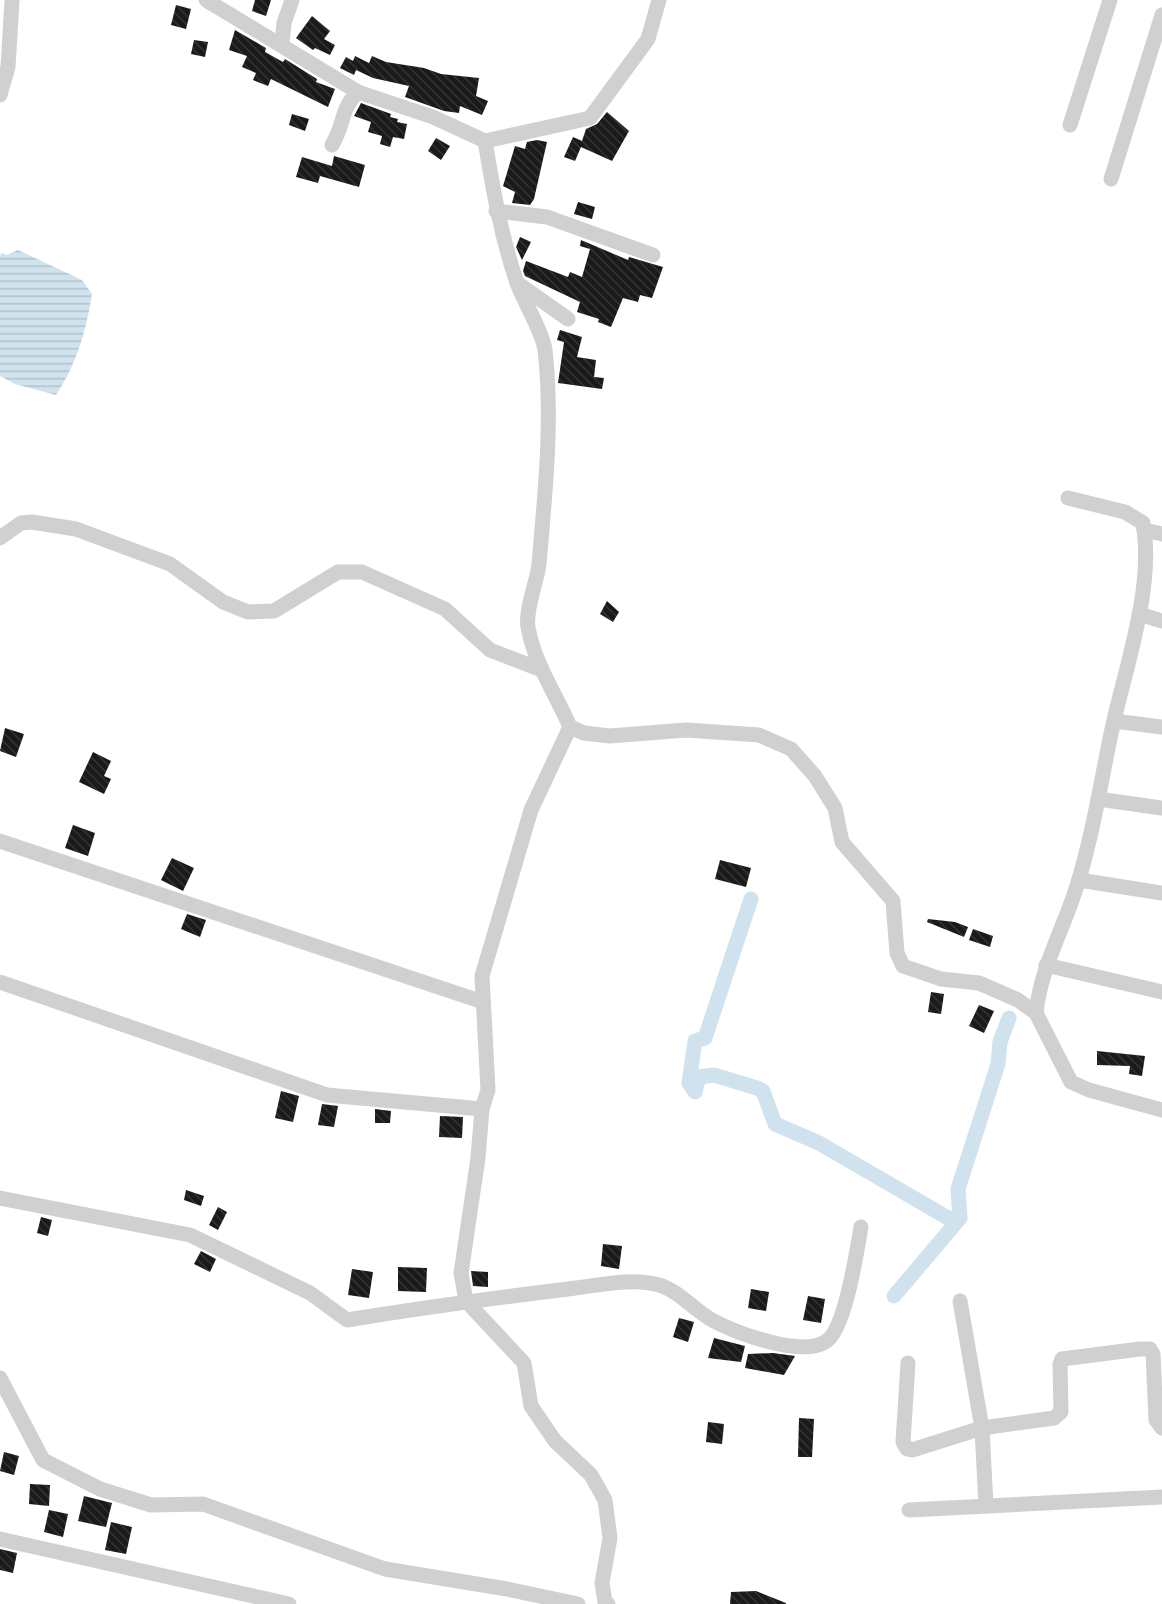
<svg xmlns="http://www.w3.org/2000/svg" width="1162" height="1604" viewBox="0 0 1162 1604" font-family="'Work Sans',sans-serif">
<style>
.water{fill:url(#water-rules)}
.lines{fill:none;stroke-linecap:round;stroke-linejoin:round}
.canal{stroke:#cfe2ee;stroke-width:15}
.building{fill:url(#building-back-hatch)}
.street{stroke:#d0d0d0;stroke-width:15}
</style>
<defs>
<pattern id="water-rules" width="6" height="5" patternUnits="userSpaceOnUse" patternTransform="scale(1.5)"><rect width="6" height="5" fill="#cfe2ee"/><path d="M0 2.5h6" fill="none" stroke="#b2c2cd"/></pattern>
<pattern id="building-back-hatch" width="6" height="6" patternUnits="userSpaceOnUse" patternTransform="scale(1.5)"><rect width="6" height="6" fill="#1a1a1a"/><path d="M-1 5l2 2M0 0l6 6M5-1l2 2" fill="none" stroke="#333"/></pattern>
</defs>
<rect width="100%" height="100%" fill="#fff"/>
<path class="water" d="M 18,250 L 82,280 L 92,294 C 86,331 77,363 56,395 L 15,384 L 0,376 L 0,256 L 2,253 L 7,255 Z"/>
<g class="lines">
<g class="canal">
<path d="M 751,899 L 705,1038 L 695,1041 L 689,1083 L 695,1092 L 699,1077 L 714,1075 L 757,1088 L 763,1091 L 775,1124 L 819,1143 L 948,1218 L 960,1218"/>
<path d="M 894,1296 L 960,1218 L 958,1189 L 998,1064 L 1000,1042 L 1009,1018"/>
</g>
</g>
<g class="building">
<path d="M 255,0 L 271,0 L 266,16 L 252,11 Z"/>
<path d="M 176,5 L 191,9 L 186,29 L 171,25 Z"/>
<path d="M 312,16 L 330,31 L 324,39 L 335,45 L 330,55 L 315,48 L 313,50 L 296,38 Z"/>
<path d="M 235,30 L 266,48 L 265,52 L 283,62 L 285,59 L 317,79 L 316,82 L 335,89 L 328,107 L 271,79 L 268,86 L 253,80 L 256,73 L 242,67 L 247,56 L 229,50 Z"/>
<path d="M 194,40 L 208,42 L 205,57 L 191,54 Z"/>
<path d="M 355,56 L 369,63 L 372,56 L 386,62 L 424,68 L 441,74 L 479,78 L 476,96 L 488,101 L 482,115 L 460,106 L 459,113 L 444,111 L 405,97 L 409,86 L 373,78 L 356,70 L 354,75 L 340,68 L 346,57 L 353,61 Z"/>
<path d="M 361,103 L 391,114 L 390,117 L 398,119 L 397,122 L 407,124 L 404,139 L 393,137 L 390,147 L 380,144 L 382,136 L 368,132 L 371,122 L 354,116 Z"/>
<path d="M 607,112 L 629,131 L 612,161 L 581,147 L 575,161 L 564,157 L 573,137 L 582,141 L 586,129 L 597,124 Z"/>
<path d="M 292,114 L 309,119 L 305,131 L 289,125 Z"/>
<path d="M 436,138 L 450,146 L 441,160 L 428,151 Z"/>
<path d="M 537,140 L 547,142 L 534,199 L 530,205 L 512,203 L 515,192 L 503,186 L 515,146 L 525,149 L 527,142 Z"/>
<path d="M 334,156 L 365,165 L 359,187 L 320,176 L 318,183 L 296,177 L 302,157 L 332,166 Z"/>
<path d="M 578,202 L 595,207 L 592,219 L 574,214 Z"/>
<path d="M 520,237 L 531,242 L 522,260 L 516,247 Z"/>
<path d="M 581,240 L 628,260 L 629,257 L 663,267 L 652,298 L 640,295 L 638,302 L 623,298 L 611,327 L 598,322 L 599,319 L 577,312 L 580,302 L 525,276 L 523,271 L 526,261 L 568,277 L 570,272 L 582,277 L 590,249 L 580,246 Z"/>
<path d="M 560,330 L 582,337 L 577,357 L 596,360 L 594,377 L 604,378 L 602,389 L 558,383 L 564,342 L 557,340 Z"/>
<path d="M 607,601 L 619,612 L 613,622 L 600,614 Z"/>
<path d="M 5,728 L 24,734 L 16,757 L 0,751 Z"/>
<path d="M 93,752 L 111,761 L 104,776 L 111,779 L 104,794 L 79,782 Z"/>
<path d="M 73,825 L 95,833 L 88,856 L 65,848 Z"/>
<path d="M 172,858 L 194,868 L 183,891 L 161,880 Z"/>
<path d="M 720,860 L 751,868 L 746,887 L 715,879 Z"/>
<path d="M 187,914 L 206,920 L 200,937 L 181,929 Z"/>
<path d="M 928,919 L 955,922 L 968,927 L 964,937 L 927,922 Z"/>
<path d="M 973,929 L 993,936 L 990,947 L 969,940 Z"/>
<path d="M 931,992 L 944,994 L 941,1014 L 928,1012 Z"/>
<path d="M 979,1005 L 994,1011 L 984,1033 L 969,1026 Z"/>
<path d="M 1097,1051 L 1145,1056 L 1142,1076 L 1129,1074 L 1130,1066 L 1097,1065 Z"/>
<path d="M 281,1091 L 299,1096 L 293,1122 L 275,1118 Z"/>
<path d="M 322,1104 L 338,1106 L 334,1127 L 318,1125 Z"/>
<path d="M 375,1109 L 391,1111 L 390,1123 L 375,1123 Z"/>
<path d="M 440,1116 L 463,1117 L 462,1138 L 439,1137 Z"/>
<path d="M 186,1190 L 204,1196 L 201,1206 L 184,1200 Z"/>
<path d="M 218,1207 L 227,1212 L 218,1230 L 209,1225 Z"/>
<path d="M 41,1217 L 52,1220 L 48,1236 L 37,1233 Z"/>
<path d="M 603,1244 L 622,1246 L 619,1269 L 601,1266 Z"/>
<path d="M 201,1251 L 216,1259 L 210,1272 L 194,1264 Z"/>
<path d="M 398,1267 L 427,1268 L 426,1292 L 398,1291 Z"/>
<path d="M 352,1269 L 373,1272 L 369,1298 L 348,1295 Z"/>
<path d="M 471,1271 L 488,1272 L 488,1287 L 473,1286 Z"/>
<path d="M 751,1289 L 769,1292 L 766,1311 L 748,1308 Z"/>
<path d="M 808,1296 L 825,1299 L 821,1323 L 803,1320 Z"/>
<path d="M 679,1318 L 694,1322 L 688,1342 L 673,1337 Z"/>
<path d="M 714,1338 L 745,1346 L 741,1362 L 708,1358 Z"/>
<path d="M 773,1353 L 795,1356 L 784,1375 L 745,1368 L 748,1354 Z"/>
<path d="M 799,1418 L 814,1419 L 812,1457 L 798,1457 Z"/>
<path d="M 708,1422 L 724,1424 L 722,1444 L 706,1442 Z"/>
<path d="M 4,1452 L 19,1456 L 14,1475 L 0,1471 Z"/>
<path d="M 30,1484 L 50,1485 L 49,1506 L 29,1504 Z"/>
<path d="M 84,1496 L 112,1503 L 106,1527 L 78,1521 Z"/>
<path d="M 49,1510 L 68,1514 L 63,1537 L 44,1532 Z"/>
<path d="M 111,1522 L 132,1527 L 126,1554 L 105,1550 Z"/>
<path d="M 0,1549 L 17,1553 L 13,1573 L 0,1570 Z"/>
<path d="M 756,1591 L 786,1603 L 786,1604 L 730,1604 L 731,1592 Z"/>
</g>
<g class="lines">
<g class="street">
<path d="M 206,0 L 358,92 L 433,117 L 485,141 L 590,118 L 648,39 L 659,0"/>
<path d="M 282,44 L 284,23 L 292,0"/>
<path d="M 0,95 L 8,67 L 12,0"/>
<path d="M 1070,125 L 1110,0"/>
<path d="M 485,141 C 493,189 501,236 517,283 C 524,302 543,333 545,350 C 553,420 545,494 539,564 C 537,582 525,610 528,627 C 534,663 556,694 570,727 L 531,810 L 482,976 L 488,1090 L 482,1109 L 478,1158 L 461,1273 L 466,1301 L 524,1363 L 531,1406 L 555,1441 L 591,1475 L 605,1500 L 610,1538 L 602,1583 L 605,1602 L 608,1604"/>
<path d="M 332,145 C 345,124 340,109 358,92"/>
<path d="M 1111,179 L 1162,15"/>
<path d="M 496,211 L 547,217 L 653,255"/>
<path d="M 517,283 L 568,319"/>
<path d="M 1144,530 L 1162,534"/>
<path d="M 0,538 L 21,523 L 32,522 L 76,529 L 170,564 L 223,602 L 248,612 L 274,611 L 338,572 L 362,572 L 445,609 L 490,650 L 542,670"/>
<path d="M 1139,614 L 1162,621"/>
<path d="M 1114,721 L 1162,727"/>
<path d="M 570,727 L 584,733 L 610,736 L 686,730 L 759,735 L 791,749 L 815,776 L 835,808 L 842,842 L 893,901 L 897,953 L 903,966 L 941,979 L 979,983 L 1018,1000 L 1036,1013 L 1071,1082 L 1089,1090 L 1162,1110"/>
<path d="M 1098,799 L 1162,808"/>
<path d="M 0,841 L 483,1002"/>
<path d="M 1079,880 L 1162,893"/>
<path d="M 1046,965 L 1162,992"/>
<path d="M 0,982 L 327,1095 L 482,1109"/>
<path d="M 1036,1013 C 1041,965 1066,925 1079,879 C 1095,827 1102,773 1114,720 C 1128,660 1154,584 1143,523 L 1125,512 L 1068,498"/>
<path d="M 0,1198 L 190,1235 L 310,1293 L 347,1320 C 421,1308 494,1298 568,1289 C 596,1286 631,1277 659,1285 C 679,1291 694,1310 712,1320 C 736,1333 800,1357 825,1342 C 845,1332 857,1250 861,1227"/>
<path d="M 960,1301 L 982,1428 L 986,1506"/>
<path d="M 908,1363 L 903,1442 L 907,1449 L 912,1450 L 982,1428 L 1054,1418 L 1061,1412 L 1060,1364 L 1062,1359 L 1140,1349 L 1150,1349 L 1153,1354 L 1156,1420 L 1162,1428"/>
<path d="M 0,1378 L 43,1460 L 100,1489 L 151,1505 L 203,1504 L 385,1569 L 507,1589 L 578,1604"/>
<path d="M 909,1510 L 1162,1497"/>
<path d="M 0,1539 L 289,1604"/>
</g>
</g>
</svg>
